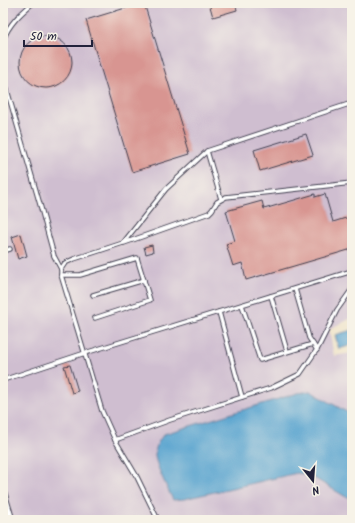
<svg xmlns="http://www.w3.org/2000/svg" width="355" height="523" viewBox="0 0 355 523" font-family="Kalam,sans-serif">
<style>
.industrial{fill:#cfbed0}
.water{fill:#56a3cf;stroke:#3c6285}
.building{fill:#d89591}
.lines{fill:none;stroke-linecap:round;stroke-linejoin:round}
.lane-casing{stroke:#413f50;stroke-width:5.5}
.street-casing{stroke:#413f50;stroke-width:9}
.lane{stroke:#fff;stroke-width:3.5}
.street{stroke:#fff;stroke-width:7}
</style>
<rect width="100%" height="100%" fill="#f7f3e8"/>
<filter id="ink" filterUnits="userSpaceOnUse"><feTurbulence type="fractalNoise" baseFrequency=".025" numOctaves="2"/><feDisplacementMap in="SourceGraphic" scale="8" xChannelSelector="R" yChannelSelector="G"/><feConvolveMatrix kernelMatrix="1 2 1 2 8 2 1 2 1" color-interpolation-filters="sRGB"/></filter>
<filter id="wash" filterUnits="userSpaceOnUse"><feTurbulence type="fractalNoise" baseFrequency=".012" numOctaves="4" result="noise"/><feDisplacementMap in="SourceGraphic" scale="16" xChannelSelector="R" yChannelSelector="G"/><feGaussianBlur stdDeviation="0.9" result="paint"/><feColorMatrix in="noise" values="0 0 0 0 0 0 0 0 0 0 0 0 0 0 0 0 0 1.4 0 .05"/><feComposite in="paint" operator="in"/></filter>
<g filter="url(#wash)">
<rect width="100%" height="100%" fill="#efe3c7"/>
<path class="industrial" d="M 3,3 L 352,3 L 352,318 L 329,329 L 334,356 L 352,353 L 352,520 L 3,520 Z"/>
<g class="water">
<path d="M 352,330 L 352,345 L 339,349 L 335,335 Z"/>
<path d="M 310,391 L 352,415 L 352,497 L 346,497 L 309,475 L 297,473 L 184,499 L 173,500 C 169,492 154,462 155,454 C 156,445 159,440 164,434 L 298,393 Z"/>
</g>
<g id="blocks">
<g class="building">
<path d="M 142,3 L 144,3 L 190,154 L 132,172 L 86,20 Z"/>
<path d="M 209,3 L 235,3 L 237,10 L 213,17 Z"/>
<circle cx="46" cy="62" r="26"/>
<path d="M 306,134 L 313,155 L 260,171 L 254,150 Z"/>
<path d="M 315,194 L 315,197 L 325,194 L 333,222 L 349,217 L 352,228 L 352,249 L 246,280 L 242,263 L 233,266 L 226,244 L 235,241 L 226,211 L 262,201 L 264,209 Z"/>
<path d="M 21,234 L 27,256 L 18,259 L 12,237 Z"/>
<path d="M 152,245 L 153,252 L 146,254 L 144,247 Z"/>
<path d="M 70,365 L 78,391 L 72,393 L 64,366 Z"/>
</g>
</g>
</g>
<g filter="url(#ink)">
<use href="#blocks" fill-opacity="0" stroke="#413f50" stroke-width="1"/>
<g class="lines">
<g class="lane-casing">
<g id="lane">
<path d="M 3,40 C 9,24 20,14 33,3"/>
<path d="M 3,76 L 41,208 L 54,256 L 61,269"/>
<path d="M 221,199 L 207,151 L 352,103"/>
<path d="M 124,243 L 209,213 L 212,210 L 217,202 L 226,197 L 352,183"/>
<path d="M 3,251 L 10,249"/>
<path d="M 61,275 L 80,275 L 137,258 L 150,300 L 95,318"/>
<path d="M 295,289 L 309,338 L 317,350"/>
<path d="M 93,295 L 144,280"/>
<path d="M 271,296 L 287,351"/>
<path d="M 242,305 L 260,360 L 313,344"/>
<path d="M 219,312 L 242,397"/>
<path d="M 3,380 L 85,353 L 352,271"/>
<path d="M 115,440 L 170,420 L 271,388 L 300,374 L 318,348 L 337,310 L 352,289"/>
<path d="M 158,520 L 137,477 L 115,440 L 102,411 L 61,275 L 61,269 L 65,263 L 74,259 L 123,243 L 166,189 L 207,151"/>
<path d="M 341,520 L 352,517"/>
</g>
</g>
<g class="street-casing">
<path id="street" d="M 3,493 L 11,520"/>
</g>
<use href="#lane" class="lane"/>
<use href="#street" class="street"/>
</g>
</g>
<rect width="355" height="523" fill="none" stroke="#f7f3e8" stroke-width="16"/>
<g transform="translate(313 481) rotate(163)" stroke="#f7f3e8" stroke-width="3" paint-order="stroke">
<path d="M0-3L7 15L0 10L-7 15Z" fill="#22223b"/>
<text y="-6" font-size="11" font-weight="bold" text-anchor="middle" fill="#22223b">N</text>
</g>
<path d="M24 40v6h68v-6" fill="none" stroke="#22223b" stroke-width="2"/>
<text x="30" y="40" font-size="12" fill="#22223b" stroke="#f7f3e8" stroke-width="3" paint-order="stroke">50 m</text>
</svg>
